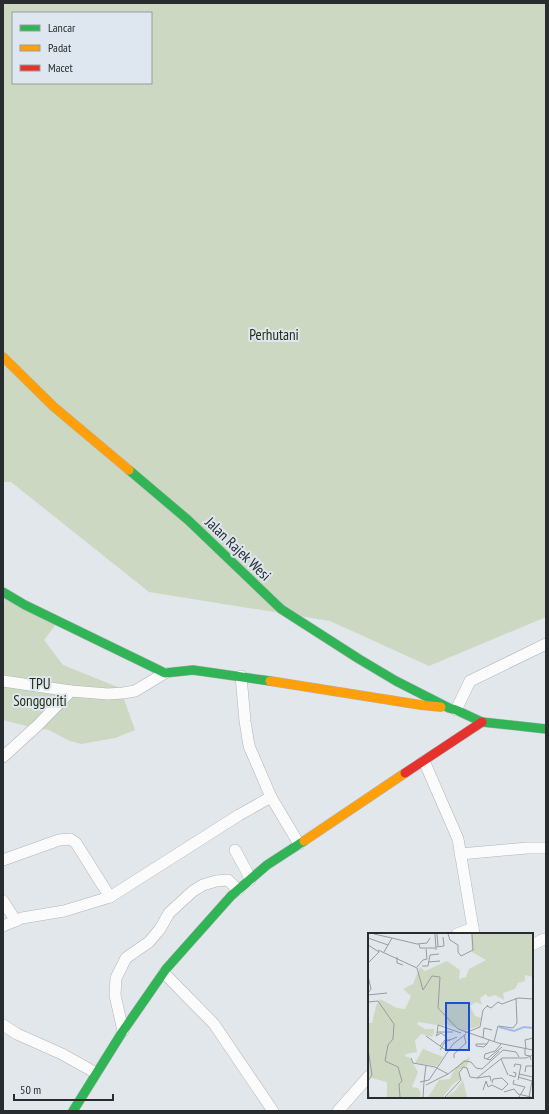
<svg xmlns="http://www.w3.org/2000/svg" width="549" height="1114" viewBox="0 0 549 1114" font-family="'PT Sans Narrow',sans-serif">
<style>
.green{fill:#cdd8c2;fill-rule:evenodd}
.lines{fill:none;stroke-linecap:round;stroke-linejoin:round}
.street-casing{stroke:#b1b5b8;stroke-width:12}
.fast-casing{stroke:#b1b5b8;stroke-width:10}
.slow-casing{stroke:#b1b5b8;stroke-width:10}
.jam-casing{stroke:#b1b5b8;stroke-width:10}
.street{stroke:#fbfbfc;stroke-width:11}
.fast{stroke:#30b455;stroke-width:9}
.slow{stroke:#ff9f0a;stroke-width:9}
.jam{stroke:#e5322d;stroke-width:9}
.labels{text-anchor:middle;stroke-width:4;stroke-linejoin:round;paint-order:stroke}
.park-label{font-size:15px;fill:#252e10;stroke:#dee7ef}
.street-label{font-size:15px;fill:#282c2e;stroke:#dee7ef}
.inset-river{fill:none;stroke:#a0bce9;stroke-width:2}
.inset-road{fill:none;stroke:#989c9f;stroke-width:1}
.view{fill:#1d4ed8;fill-opacity:0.15;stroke:#1d4ed8;stroke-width:2}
.inset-edge{fill:none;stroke:#282c2e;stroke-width:2}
</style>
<rect width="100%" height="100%" fill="#e2e7eb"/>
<g class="green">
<path d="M 3,3 L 546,3 L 546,617 L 429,666 L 330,621 L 149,592 L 11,482 L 3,482 ZM 13,13 L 151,13 L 151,83 L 13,83 Z"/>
<path d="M 3,596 L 56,624 L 44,640 L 63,665 L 120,688 L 135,730 L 115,738 L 81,744 L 70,741 L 49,730 L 31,727 L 3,720 Z"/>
</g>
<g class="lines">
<g class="street-casing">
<g id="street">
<path d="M 241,676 L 245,721 L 249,746 L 271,797 L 299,844"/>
<path d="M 3,681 L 71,691 L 108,694 L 123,693 L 135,691 L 165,673"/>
<path d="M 456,710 L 470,681 L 546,644"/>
<path d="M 3,757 L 38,725 L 71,691"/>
<path d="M 424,761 L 458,839 L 474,934"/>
<path d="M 235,850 L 247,872 L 250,880"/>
<path d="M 460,854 L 527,848 L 546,848"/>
<path d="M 3,860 L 59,840 L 70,839 L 76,843 L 110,897"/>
<path d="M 3,901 L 16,921"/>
<path d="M 3,926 L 22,918 L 64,911 L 110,897 L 239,815 L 271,797"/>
<path d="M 457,934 L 473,928"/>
<path d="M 532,945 L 544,939"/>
<path d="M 164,973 L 214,1024 L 273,1111"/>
<path d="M 3,1025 L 17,1034 L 62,1054 L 96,1073"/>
<path d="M 123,1031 L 115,995 L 116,978 L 126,958 L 149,942 L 160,929 L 169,913 L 193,891 L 203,885 L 216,881 L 228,880 L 238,890"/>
<path d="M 338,1111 L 369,1076"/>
</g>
</g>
<g class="fast-casing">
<g id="fast">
<path d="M 129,470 L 188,520 L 281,609 L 359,659 L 396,681 L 449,708 L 456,710 L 482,722 L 546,729"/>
<path d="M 3,592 L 25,605 L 165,673 L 193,670 L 270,681"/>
<path d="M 73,1111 L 123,1031 L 166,969 L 231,896 L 267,865 L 304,841"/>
</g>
</g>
<g class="slow-casing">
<g id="slow">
<path d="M 3,357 L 54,407 L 129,470"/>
<path d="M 270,681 L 421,705 L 441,707"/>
<path d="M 304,841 L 405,773"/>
</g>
</g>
<g class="jam-casing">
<path id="jam" d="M 405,773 L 482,722"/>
</g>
<use href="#street" class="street"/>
<use href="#fast" class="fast"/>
<use href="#slow" class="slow"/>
<use href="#jam" class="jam"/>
</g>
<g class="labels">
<g class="park-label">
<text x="274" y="340">Perhutani</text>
<text x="40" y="689">TPU<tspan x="40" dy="17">Songgoriti</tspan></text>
</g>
<g class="street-label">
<text transform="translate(238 549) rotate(44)" y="5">Jalan Rajek Wesi</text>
</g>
</g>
<g transform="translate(368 933)">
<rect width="165" height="165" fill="#e2e7eb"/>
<path d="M 103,1 L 165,1 L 165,44 L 157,42 L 157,48 L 150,50 L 147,56 L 135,60 L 136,67 L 127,62 L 120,64 L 118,61 L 112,65 L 114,72 L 108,69 L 102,73 L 107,83 L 113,85 L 111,93 L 96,98 L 78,91 L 75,93 L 50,89 L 49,91 L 57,96 L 66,96 L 66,100 L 64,104 L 53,101 L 47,108 L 49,119 L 38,121 L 37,123 L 42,125 L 50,139 L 44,154 L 50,155 L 53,160 L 52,164 L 19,164 L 19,149 L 0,144 L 0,90 L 4,90 L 8,73 L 12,66 L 29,75 L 37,76 L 43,63 L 35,56 L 45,51 L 52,34 L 57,38 L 79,28 L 92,37 L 91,46 L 98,44 L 101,36 L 118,27 L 104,19 ZM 55,116 L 75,124 L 69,133 L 47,130 ZM 102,124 L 99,133 L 91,137 L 93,146 L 85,151 L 75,164 L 60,164 L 71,147 L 82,146 L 85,139 L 94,128 ZM 95,147 L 99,164 L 78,164 L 87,158 Z" fill="#cdd8c2"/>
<path class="inset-river" d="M 131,94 L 146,98 L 156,94 L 165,95"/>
<path class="inset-road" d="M 6,1 L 24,5M 67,1 L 68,17M 69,1 L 70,13M 80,1 L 82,7 L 90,12 L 90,19 L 93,23 L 105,17 L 104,1M 0,5 L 20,12M 51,11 L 52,15 L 67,15M 0,12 L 11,19 L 0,30M 68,14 L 76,13 L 75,4M 10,17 L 49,35 L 55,57 L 64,43 L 72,44 L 70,75 L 90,96 L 130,110 L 165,117M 16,19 L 24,5 L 49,11 L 59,10 L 62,5M 29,24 L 29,30 L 35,32M 60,29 L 72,28M 54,33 L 60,33 L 62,22 L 71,21M 49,34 L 55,27 L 59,26 L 58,16M 0,43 L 3,56 L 0,60M 0,62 L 19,60M 0,69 L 10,68 L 26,91 L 25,106 L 20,112 L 17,128 L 30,134 L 34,148 L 31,151 L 32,164M 119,73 L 123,75 L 130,69 L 134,71 L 150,65 L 165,66M 69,100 L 70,92 L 93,100M 97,100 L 112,94 L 115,77 L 120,72M 58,103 L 79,118M 77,103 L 73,100 L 68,103 L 70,99 L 85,99M 115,105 L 116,95 L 124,97M 126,109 L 130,93 L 145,95 L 149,90 L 148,65M 108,111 L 119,111 L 121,107M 108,111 L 108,113 L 116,114 L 119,111M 72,113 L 77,107 L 82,107M 157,115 L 157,122 L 162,123 L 163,127M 0,116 L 4,142 L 0,148 L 1,164M 158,116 L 157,107 L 165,105M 72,117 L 77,109 L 89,104M 131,118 L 122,127 L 116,125 L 117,121 L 127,118 L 133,111M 43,125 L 45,130 L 67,134 L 80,141 L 97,128 L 103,129 L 108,135 L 114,136 L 135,117 L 148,119 L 151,124M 86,125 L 86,121 L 98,110 L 96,102M 119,126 L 134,114M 133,126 L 140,142M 146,134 L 147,131 L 153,132 L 150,147M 157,139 L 158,133 L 165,133M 151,141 L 165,144M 141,142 L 147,144 L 148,140 L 145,139M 150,144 L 164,148M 109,145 L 122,143 L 123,148M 146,147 L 145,151 L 157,154 L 151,164M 52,149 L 61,147 L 85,111 L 98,101M 56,149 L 58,132M 58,152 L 80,141M 115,157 L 118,148 L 120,154 L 124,152 L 134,157 L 140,151 L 134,145 L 125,146 L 124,150M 136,159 L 146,156 L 150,161 L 163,164M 55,164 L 56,149M 77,164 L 93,147 L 91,140 L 95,134 L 99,135 L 102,144 L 109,145 L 134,125 L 158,125 L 165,122M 161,164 L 165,143"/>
<path class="view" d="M 78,70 L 101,70 L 101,117 L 78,117 Z"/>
<rect width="165" height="165" class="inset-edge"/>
</g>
<rect width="549" height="1114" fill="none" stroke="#282c2e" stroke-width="8"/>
<rect x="12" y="12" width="140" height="72" fill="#dee7ef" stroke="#959ca2"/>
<rect x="20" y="25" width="20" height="6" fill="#30b455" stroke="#959ca2"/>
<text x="48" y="32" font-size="12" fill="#282c2e">Lancar</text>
<rect x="20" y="45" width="20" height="6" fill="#ff9f0a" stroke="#959ca2"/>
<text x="48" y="52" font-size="12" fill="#282c2e">Padat</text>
<rect x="20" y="65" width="20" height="6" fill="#e5322d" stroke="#959ca2"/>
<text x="48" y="72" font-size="12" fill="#282c2e">Macet</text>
<path d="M14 1094v6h99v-6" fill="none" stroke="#282c2e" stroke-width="2"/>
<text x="20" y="1094" font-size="12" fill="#282c2e" stroke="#dee7ef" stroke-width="3" paint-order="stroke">50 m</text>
</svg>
